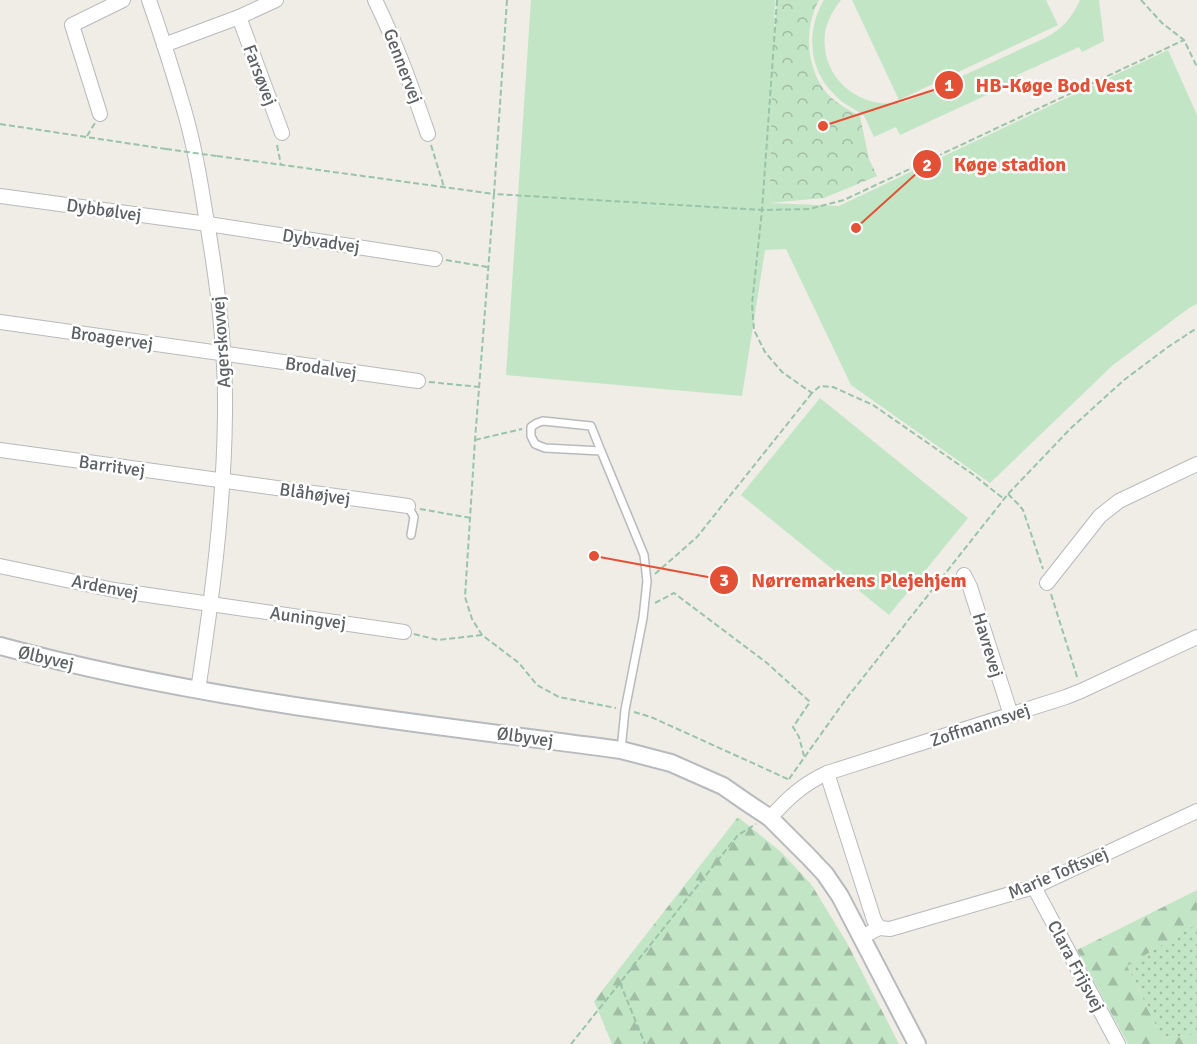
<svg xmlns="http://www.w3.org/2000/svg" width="1197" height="1044" viewBox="0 0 1197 1044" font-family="Signika,sans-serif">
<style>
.grass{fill:url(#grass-dots)}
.forest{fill:url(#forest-firs)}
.park{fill:url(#park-crowns)}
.garden{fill:#c2e5c5}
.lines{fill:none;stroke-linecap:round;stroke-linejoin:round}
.service-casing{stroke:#b7babe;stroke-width:10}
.minor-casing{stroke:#b7babe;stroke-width:16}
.tertiary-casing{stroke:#b7babe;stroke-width:20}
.path{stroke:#9ac4a9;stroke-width:2;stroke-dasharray:6 3;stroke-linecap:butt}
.service{stroke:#fff;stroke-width:7}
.minor{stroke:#fff;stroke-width:14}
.tertiary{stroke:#fff;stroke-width:16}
.path-bridge{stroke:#9ac4a9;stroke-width:2;stroke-dasharray:6 3;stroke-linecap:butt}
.labels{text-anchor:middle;stroke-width:5;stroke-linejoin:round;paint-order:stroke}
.street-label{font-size:18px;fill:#5d6065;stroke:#fff}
.leader{fill:none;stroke:#e45036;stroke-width:2}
.callout-dot{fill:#e45036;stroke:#fff;stroke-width:2}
.mark-label{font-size:18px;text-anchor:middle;font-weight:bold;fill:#fff}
.callout-label{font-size:20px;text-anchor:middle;font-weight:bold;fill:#e45036;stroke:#fff;stroke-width:5;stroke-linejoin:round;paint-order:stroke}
</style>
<defs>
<pattern id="grass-dots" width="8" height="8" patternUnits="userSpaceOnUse" patternTransform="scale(1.5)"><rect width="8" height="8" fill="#c2e5c5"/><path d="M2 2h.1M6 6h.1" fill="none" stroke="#a1bda4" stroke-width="1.8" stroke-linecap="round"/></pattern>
<pattern id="forest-firs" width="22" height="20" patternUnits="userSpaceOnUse" patternTransform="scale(1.5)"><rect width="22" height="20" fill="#c2e5c5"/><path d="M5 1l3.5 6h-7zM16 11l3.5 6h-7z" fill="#a1bda4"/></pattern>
<pattern id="park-crowns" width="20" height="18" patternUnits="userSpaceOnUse" patternTransform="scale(1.5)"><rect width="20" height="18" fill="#c2e5c5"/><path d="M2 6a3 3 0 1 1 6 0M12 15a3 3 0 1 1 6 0" fill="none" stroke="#a1bda4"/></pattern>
</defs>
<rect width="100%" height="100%" fill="#efede5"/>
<path class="grass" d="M 1195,924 L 1197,924 L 1197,1034 L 1162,1038 L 1127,966 Z"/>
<g class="forest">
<path d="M 738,817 L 781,852 L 811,884 L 847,943 L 899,1044 L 612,1044 L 594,1001 Z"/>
<path d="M 1197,890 L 1197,924 L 1127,966 L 1162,1038 L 1197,1034 L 1197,1044 L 1128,1044 L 1077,950 Z"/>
</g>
<path class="park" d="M 777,0 L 819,0 C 804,27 806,66 825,91 C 834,102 847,109 860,116 L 869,159 L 877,176 L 824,198 L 769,203 L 773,54 Z"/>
<g class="garden">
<path d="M 531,0 L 775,0 L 769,203 L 839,206 L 1168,50 L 1197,115 L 1197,304 L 1189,308 L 1113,365 L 990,483 L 851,385 L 786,249 L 765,250 L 742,396 L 506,375 Z"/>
<path d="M 824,0 L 841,0 C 833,10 827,21 825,33 C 819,81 866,115 910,100 L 1045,38 C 1062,29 1072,18 1080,0 L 1099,0 L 1104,41 L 1082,52 L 1079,47 L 1017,75 L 1019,80 L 900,135 L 896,127 L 874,137 C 870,130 868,122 864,116 C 861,112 856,111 852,108 C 845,104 839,100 834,94 C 808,69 806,30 824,0 Z"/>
<path d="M 852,0 L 1046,0 L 1058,25 L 899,100 Z"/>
<path d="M 820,398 L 968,518 L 889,615 L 741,495 Z"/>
</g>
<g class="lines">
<g class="service-casing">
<g id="service">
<path d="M 601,451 L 591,426 L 543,421 L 537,423 L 531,427 L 531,436 L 535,444 L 545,448 L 601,451 L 644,555 L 647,581 L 643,618 L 625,710 L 621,750"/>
<path d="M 408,506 L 414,517 L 411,535"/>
</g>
</g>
<g class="minor-casing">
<g id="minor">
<path d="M 149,0 C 162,37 174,75 185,113 C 194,145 200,178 205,211 C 217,278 226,346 225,414 C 224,507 212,599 198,690"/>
<path d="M 375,0 C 396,43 412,88 428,134"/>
<path d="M 239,17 L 282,133"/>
<path d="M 164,45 L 239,17 L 276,0"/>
<path d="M 100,114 L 72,25 L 123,0"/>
<path d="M 0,196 L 208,224 L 435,259"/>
<path d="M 0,322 L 418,381"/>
<path d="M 0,450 L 408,506"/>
<path d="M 0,566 L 114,590 L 404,632"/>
<path d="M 964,575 L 970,587 L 1011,715"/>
<path d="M 1047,583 L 1100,516 L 1119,501 L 1197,464"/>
<path d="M 827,773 L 874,920 L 879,928"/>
<path d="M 770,818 C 788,798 803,784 827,773 L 1066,697 L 1081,691 L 1197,637"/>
<path d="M 1034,887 L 1118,1044"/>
<path d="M 862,937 L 879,928 L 890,929 L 1034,887 L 1197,811"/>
</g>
</g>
<g class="tertiary-casing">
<path id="tertiary" d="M 0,646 C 203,701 413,722 621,750 L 671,763 L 723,786 L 746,802 L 770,818 L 808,856 L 825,874 L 840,896 L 917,1044"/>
</g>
<g class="path">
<path d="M 507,0 L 494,194 L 762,210 L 809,209 L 844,200 L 1184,40"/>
<path d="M 777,0 L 762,210 L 752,304 L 754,330 L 765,352 L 782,372 L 812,393 L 820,386 L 833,387 L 873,405 L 971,473 L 1004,499"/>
<path d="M 1141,0 L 1162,23 L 1184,40 L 1197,67"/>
<path d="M 0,124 L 166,149"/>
<path d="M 87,136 L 95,123"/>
<path d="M 277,145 L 281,165"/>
<path d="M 431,145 L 444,187"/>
<path d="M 217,156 L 494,194 L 475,440 L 465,597 L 472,619 L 482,635 L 519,663 L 537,685 L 559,697 L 616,708"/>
<path d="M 446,260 L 488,267"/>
<path d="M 429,382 L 480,387"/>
<path d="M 475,440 L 522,429"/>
<path d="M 1008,494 L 1018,504 L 1023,510 L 1043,569"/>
<path d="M 420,509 L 471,518"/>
<path d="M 655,574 L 697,537 L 812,393"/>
<path d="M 1051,594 L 1078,680"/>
<path d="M 655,603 L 674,593 L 767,663 L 810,702 L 793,727 L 799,737 L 804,756"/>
<path d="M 414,634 L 438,640 L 482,635"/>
<path d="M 634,712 L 651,717 L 790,780"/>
<path d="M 789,779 L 846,699 L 1008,494 L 1071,428 L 1124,380 L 1168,347 L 1197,328"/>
<path d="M 620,983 L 645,1044"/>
<path d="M 571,1044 L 738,835 L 756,824"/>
</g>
<use href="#service" class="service"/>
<use href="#minor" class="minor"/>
<use href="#tertiary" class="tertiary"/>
<path class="path-bridge" d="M 166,149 L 217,156"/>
</g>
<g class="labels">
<g class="street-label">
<text transform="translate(403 66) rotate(69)" y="6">Gennervej</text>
<text transform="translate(260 75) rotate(69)" y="6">Farsøvej</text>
<text transform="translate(104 210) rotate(8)" y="6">Dybbølvej</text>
<text transform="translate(321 241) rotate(9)" y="6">Dybvadvej</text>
<text transform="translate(112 338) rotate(8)" y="6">Broagervej</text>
<text transform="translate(221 342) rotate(-94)" y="6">Agerskovvej</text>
<text transform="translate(321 368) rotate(8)" y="6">Brodalvej</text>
<text transform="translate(112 466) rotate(8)" y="6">Barritvej</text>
<text transform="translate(315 494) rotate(8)" y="6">Blåhøjvej</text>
<text transform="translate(105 587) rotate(11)" y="6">Ardenvej</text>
<text transform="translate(308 618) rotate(8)" y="6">Auningvej</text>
<text transform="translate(988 645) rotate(73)" y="6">Havrevej</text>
<text transform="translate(46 658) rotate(13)" y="6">Ølbyvej</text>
<text transform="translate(980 725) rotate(-18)" y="6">Zoffmannsvej</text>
<text transform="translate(525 737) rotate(8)" y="6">Ølbyvej</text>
<text transform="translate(1058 873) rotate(-23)" y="6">Marie Toftsvej</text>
<text transform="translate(1076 966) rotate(62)" y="6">Clara Frijsvej</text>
</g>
</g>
<path class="leader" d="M823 126L949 85M856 228L927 164M594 556L724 580"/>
<g class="callout-dot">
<circle cx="823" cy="126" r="6"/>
<circle cx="856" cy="228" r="6"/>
<circle cx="594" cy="556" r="6"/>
<circle cx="949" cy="85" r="15"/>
<circle cx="927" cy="164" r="15"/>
<circle cx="724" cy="580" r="15"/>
</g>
<g class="mark-label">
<text x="949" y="91">1</text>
<text x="927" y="171">2</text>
<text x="724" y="586">3</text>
</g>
<g class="callout-label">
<text x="1054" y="92">HB-Køge Bod Vest</text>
<text x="1010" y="171">Køge stadion</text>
<text x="859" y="587">Nørremarkens Plejehjem</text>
</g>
</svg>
